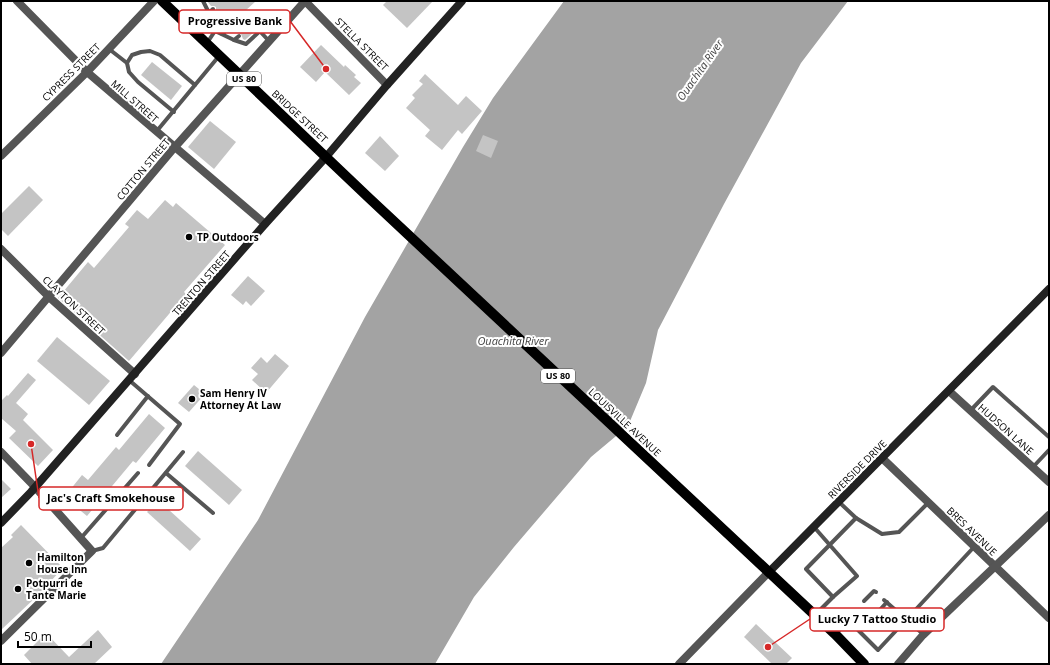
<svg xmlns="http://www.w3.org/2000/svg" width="1050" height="665" viewBox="0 0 1050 665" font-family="'Open Sans',sans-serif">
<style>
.water{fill:#a3a3a3}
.building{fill:#c4c4c4}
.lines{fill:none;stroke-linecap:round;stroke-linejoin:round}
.lane{stroke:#555;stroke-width:4}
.street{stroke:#555;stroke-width:8}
.secondary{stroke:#222;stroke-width:8}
.primary{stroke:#000;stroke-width:10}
.poi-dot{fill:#000;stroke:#fff;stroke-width:1.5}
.labels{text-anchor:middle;stroke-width:4;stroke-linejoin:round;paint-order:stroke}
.shield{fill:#fff;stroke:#4c4c4c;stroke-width:1}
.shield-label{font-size:9px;font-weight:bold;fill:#000}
.street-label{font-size:10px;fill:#000;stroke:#fff}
.poi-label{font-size:10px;font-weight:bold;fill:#000;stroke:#fff;text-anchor:start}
.water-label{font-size:11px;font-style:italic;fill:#444;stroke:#fff}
.leader{fill:none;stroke:#d62828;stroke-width:1.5}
.callout-dot{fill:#d62828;stroke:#fff;stroke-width:1.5}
.callout{fill:#fff;stroke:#d62828;stroke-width:1.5}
.callout-label{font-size:11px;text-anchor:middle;font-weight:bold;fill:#000}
</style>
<rect width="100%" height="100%" fill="#fff"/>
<path class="water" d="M 564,1 L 848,1 L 801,63 L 724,204 L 658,330 L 646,383 L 628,426 L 591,457 L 514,547 L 474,597 L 435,664 L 161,664 L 258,520 L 365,317 L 463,147 L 493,98 Z"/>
<g class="building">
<path d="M 207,1 L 256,1 L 245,11 L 243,10 L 240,11 L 240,15 L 239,17 L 254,32 L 245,40 L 243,39 L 241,34 L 237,33 L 233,30 L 234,27 L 233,25 L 231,24 L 229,24 L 224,19 L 224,15 L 221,14 L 219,14 L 216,11 L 216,7 L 214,6 L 211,6 Z"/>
<path d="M 387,1 L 433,1 L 407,28 L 383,5 Z"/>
<path d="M 321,45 L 344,67 L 345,65 L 356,75 L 354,77 L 361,83 L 349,95 L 325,72 L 316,82 L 300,67 Z"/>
<path d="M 152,62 L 182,86 L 171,100 L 141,75 Z"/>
<path d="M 425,74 L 458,105 L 466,96 L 482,111 L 462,134 L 458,130 L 442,150 L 425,136 L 430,130 L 406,108 L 415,98 L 412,95 L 423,84 L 419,81 Z"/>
<path d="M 210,121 L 236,142 L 214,169 L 188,147 Z"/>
<path d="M 483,135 L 498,141 L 491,158 L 476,151 Z"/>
<path d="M 380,136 L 399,156 L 385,171 L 365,153 Z"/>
<path d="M 29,186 L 43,200 L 8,236 L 1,229 L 1,214 Z"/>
<path d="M 165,200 L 173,207 L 176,203 L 225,245 L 184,292 L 186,294 L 129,361 L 58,298 L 88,262 L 94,268 L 129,227 L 125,224 L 137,210 L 148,219 Z"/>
<path d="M 248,276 L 265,291 L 251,306 L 246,301 L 243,305 L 231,295 Z"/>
<path d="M 57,337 L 110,381 L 89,405 L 37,361 Z"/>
<path d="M 275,354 L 289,366 L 266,393 L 252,380 L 258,374 L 251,368 L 261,357 L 267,363 Z"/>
<path d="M 28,373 L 36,380 L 16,403 L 28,414 L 23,420 L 53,450 L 38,466 L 9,438 L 16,431 L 1,418 L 1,401 L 7,395 L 8,396 Z"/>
<path d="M 194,385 L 205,394 L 189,412 L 178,403 Z"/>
<path d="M 149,414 L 165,428 L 136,463 L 133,461 L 87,516 L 70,502 L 76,495 L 70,490 L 82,475 L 88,480 L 116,447 L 119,450 Z"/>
<path d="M 198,451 L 242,490 L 229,505 L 185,466 Z"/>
<path d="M 1,479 L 11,489 L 1,498 Z"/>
<path d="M 158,500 L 201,539 L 190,551 L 147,512 Z"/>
<path d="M 21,525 L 63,568 L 35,598 L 1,630 L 1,548 L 13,537 L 11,535 Z"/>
<path d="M 756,624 L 792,658 L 786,664 L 772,664 L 744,637 Z"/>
<path d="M 98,630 L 112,647 L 94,664 L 32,664 L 24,655 L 46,633 L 69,657 Z"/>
</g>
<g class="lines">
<g class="lane">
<path d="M 203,1 L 209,13"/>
<path d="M 243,13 L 269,41"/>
<path d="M 213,26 L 221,17"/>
<path d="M 215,31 L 234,40 L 239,36"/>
<path d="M 222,34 L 231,27"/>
<path d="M 234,40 L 246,44 L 260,31"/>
<path d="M 207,43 L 215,31 L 209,13 L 213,9"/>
<path d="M 109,49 L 127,63"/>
<path d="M 174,112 L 138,82 L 129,72 L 127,63 L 132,55 L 141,52 L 150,51 L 160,55 L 195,85 L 219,56"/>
<path d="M 156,132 L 195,85"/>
<path d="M 129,380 L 180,424 L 149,465"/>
<path d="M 971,410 L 993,387 L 1049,437"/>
<path d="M 117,435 L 148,396"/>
<path d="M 1033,467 L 1049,450"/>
<path d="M 166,473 L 213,513"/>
<path d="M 839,502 L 856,518"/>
<path d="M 814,527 L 857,576 L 833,597 L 806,569 L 856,518 L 882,534 L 899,532 L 928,503"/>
<path d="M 81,538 L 138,473"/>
<path d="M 92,551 L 103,548 L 183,452"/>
<path d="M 884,600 L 923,634"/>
<path d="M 864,601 L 874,591 L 876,592"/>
<path d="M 878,612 L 887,602"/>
<path d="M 815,615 L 833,597"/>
<path d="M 848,616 L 846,618 L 849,621"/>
<path d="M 887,622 L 897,611"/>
<path d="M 835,634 L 849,621 L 878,650 L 974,547"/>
</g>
<g class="street">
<path d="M 17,1 L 87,72 L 265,224"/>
<path d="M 305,1 L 387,85"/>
<path d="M 1,156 L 87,72 L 154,1"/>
<path d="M 1,249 L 49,297 L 135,374"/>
<path d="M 1,353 L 174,148 L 305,1"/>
<path d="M 949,391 L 1049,482"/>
<path d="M 1,452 L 35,487 L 92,551 L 1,641"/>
<path d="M 882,458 L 1049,618"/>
<path d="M 679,664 L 768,573"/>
<path d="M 898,664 L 923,635 L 1049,515"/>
</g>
<g class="secondary">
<path d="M 1,523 L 31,492 L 265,224 L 326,157 L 387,85 L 462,1"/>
<path d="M 768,573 L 1049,289"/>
</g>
<path class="primary" d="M 162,1 L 369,198 L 835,634 L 864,664"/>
</g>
<g class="poi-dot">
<circle cx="189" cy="237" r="4"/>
<circle cx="192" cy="399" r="4"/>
<circle cx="29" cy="563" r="4"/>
<circle cx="18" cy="589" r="4"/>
</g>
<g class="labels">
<g class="shield">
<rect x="227" y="72" width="34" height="14" rx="3"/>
<rect x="541" y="369" width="34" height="14" rx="3"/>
</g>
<g class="shield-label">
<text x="244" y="82">US 80</text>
<text x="558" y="379">US 80</text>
</g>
<g class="street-label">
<text transform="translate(362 44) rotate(45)" y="4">STELLA STREET</text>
<text transform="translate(71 72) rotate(-45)" y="4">CYPRESS STREET</text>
<text transform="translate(135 101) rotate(41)" y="4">MILL STREET</text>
<text transform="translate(300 116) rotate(43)" y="4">BRIDGE STREET</text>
<text transform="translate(143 169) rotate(-50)" y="4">COTTON STREET</text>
<text transform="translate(201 283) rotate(-49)" y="4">TRENTON STREET</text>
<text transform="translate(74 305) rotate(43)" y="4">CLAYTON STREET</text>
<text transform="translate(625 422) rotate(43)" y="4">LOUISVILLE AVENUE</text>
<text transform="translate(1006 429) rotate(42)" y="4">HUDSON LANE</text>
<text transform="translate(857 469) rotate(-45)" y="4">RIVERSIDE DRIVE</text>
<text transform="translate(972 531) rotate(44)" y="4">BRES AVENUE</text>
</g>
<g class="poi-label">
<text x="197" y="241">TP Outdoors</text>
<text x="200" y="397">Sam Henry IV<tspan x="200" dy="12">Attorney At Law</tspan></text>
<text x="37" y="561">Hamilton<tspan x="37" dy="12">House Inn</tspan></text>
<text x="26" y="587">Potpurri de<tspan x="26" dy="12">Tante Marie</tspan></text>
</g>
<g class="water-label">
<text transform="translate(700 70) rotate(-55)" y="4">Ouachita River</text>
<text x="513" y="345">Ouachita River</text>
</g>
</g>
<path class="leader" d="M326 69L290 21M31 444L39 498M768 647L810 619"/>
<g class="callout-dot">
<circle cx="326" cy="69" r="4"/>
<circle cx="31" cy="444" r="4"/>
<circle cx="768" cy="647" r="4"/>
</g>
<g class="callout">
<rect x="179" y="10" width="111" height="23" rx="4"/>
<rect x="39" y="487" width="144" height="23" rx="4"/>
<rect x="810" y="608" width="134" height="23" rx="4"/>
</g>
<g class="callout-label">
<text x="235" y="25">Progressive Bank</text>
<text x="111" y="502">Jac's Craft Smokehouse</text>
<text x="877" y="623">Lucky 7 Tattoo Studio</text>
</g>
<rect width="1050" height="665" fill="none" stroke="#000000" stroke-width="4"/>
<path d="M18 641v6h73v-6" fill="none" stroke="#000000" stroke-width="2"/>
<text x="24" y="641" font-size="12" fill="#000000" stroke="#ffffff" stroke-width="3" paint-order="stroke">50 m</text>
</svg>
